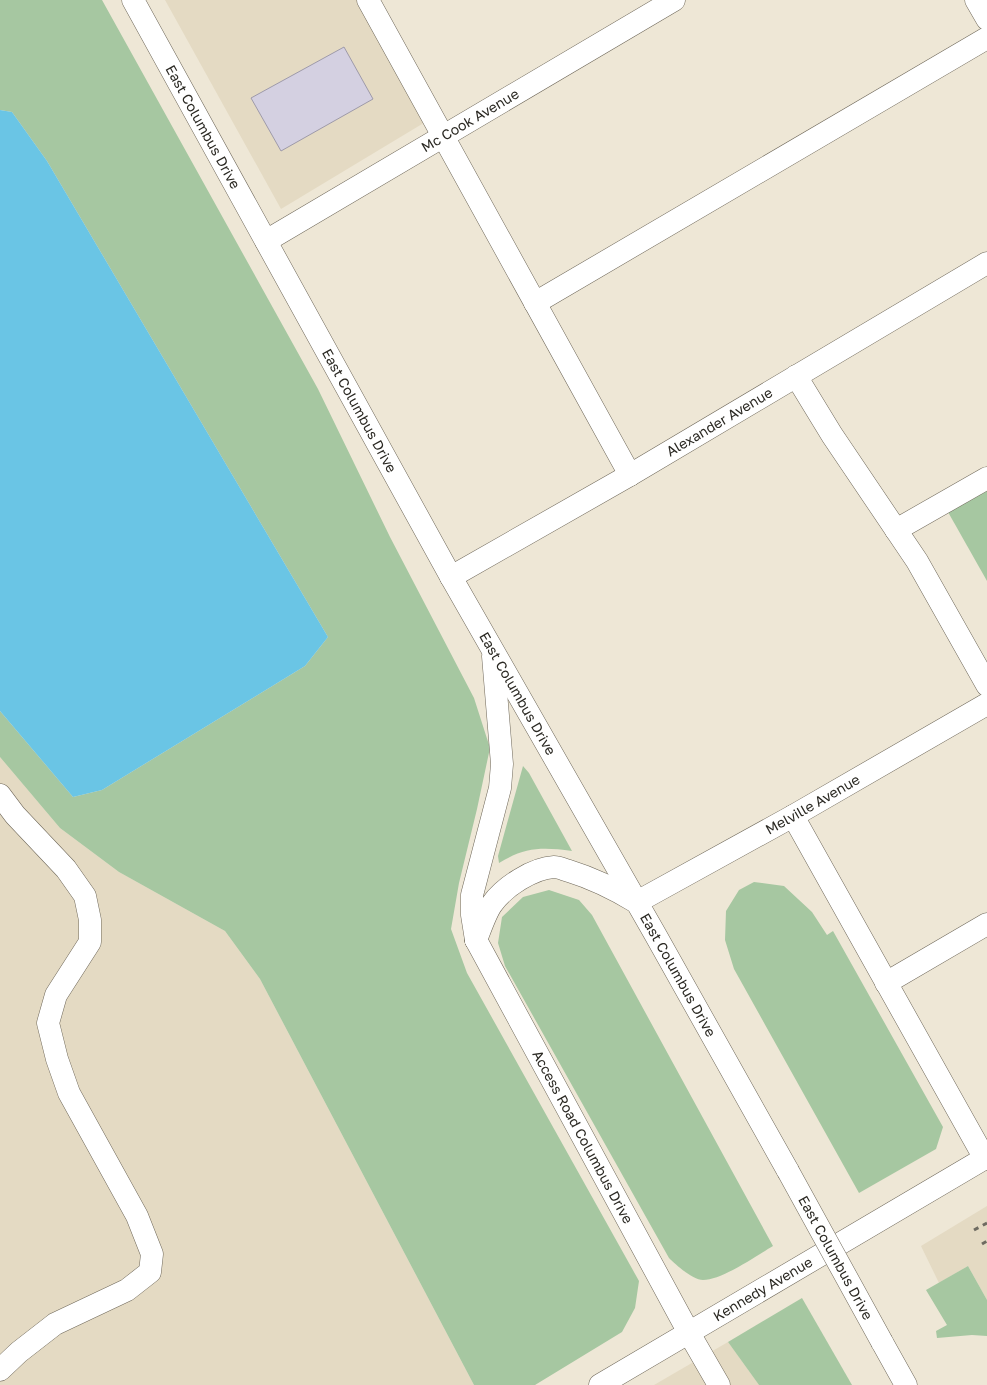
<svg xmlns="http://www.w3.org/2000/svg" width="987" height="1385" viewBox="0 0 987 1385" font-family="'Golos Text',sans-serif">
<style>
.built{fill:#e4dac3}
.green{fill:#a6c7a1}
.water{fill:#6ac5e5}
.building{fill:#d4d0e1;stroke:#9e9aa9}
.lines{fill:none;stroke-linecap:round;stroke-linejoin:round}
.minor-casing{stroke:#6f685a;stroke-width:23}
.major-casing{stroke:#6f685a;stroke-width:23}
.minor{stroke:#fff;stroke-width:22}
.major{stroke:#fff;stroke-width:22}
.rail{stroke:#6e6b61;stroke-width:3;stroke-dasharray:5 5;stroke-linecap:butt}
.major-bridge-casing{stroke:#6f685a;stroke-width:23;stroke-linecap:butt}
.major-bridge{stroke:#fff;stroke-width:22}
.labels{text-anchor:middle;stroke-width:3;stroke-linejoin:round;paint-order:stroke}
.street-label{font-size:14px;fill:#2b2923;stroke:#fff}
</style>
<rect width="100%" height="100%" fill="#eee7d6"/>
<g class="built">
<path d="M 165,0 L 368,0 L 432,118 L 281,209 Z"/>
<path d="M 0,757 L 60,828 L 119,872 L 225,931 L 260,979 L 474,1385 L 0,1385 Z"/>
<path d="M 987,1206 L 987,1300 L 968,1266 L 939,1283 L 921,1246 Z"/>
<path d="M 728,1342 L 759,1385 L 654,1385 Z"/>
</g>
<g class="green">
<path d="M 0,0 L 102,0 L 318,389 L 390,537 L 474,698 L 490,748 L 477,809 L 459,883 L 451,929 L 467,973 L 639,1281 L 635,1308 L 622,1332 L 535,1385 L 474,1385 L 260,979 L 225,931 L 119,872 L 60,828 L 0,757 L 0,711 L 73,797 L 102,790 L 305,666 L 328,637 L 47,161 L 12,112 L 0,110 Z"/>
<path d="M 987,489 L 987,581 L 948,512 Z"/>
<path d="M 523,766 L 529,773 L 572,851 C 542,847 525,847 499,863 L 498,856 Z"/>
<path d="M 754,882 L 784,886 L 812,912 L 827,935 L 833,931 L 943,1127 L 936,1149 L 859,1193 L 734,969 L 725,940 L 726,911 L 739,890 Z"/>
<path d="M 549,890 L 579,900 L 592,915 L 773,1246 C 756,1256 722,1280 703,1280 C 693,1280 676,1265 669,1258 L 505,966 L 498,943 L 502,917 L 523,897 Z"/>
<path d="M 968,1266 L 987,1300 L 987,1336 L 972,1335 L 937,1338 L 936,1331 L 947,1325 L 926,1290 Z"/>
<path d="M 802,1298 L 852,1385 L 759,1385 L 728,1342 Z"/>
</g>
<path class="water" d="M 0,110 L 12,112 L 47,161 L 328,637 L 305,666 L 102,790 L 73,797 L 0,711 Z"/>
<path class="building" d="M 344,47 L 373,99 L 281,151 L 251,98 Z"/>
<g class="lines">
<g class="minor-casing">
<g id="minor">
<path d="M 368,0 L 630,475"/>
<path d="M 976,0 L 987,19"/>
<path id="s1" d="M 266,241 L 674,0"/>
<path d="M 535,303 L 987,38"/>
<path d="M 796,376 L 832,435 L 917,561 L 987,685"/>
<path d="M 896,530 L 987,478"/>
<path id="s2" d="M 451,577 L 630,475 L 987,263"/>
<path d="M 0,795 L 15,815 L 66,869 L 85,896 L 90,920 L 90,942 L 56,995 L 48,1023 L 57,1059 L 69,1093 L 137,1216 L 152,1254 L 150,1272 L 127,1290 L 55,1324 L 19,1352 L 0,1370"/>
<path d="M 793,816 L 985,1159"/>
<path id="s3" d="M 637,902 L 793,816 L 987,704"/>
<path id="s4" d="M 476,940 L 689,1333 L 719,1385"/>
<path d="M 886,983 L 987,924"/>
</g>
</g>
<g class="major-casing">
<g id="major">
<path id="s5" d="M 133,0 L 451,577 L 655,934 L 788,1171"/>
<path d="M 476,940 L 472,915 L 472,895 L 500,788 L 502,764 L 493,656"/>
<path d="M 476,940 C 480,930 486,912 492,904 C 504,887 533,868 554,867 C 559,867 565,870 569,871 C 595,879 613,888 636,902"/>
<path d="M 882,1342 L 906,1385"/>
<path id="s6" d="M 600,1385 L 987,1157"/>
</g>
</g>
<use href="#minor" class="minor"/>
<use href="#major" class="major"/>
<g class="rail">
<path d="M 974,1230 L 987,1223"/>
<path d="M 982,1244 L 987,1241"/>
</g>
<g class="major-bridge-casing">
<g id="major-bridge">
<path id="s7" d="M 788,1171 L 882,1342"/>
</g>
</g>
<use href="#major-bridge" class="major-bridge"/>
</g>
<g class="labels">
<g class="street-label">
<text dy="5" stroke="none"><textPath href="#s1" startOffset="237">Mc Cook Avenue</textPath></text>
<text dy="5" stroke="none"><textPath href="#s5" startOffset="145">East Columbus Drive</textPath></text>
<text dy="5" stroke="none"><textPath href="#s5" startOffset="469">East Columbus Drive</textPath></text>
<text dy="5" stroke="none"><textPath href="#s2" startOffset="310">Alexander Avenue</textPath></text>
<text dy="5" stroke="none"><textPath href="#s5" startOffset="793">East Columbus Drive</textPath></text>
<text dy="5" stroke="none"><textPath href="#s3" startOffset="201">Melville Avenue</textPath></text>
<text dy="5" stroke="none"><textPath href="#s5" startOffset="1117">East Columbus Drive</textPath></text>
<text dy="5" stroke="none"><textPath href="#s4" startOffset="224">Access Road Columbus Drive</textPath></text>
<text dy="5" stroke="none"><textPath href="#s7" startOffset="99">East Columbus Drive</textPath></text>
<text dy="5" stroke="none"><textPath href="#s6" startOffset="189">Kennedy Avenue</textPath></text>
</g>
</g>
</svg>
